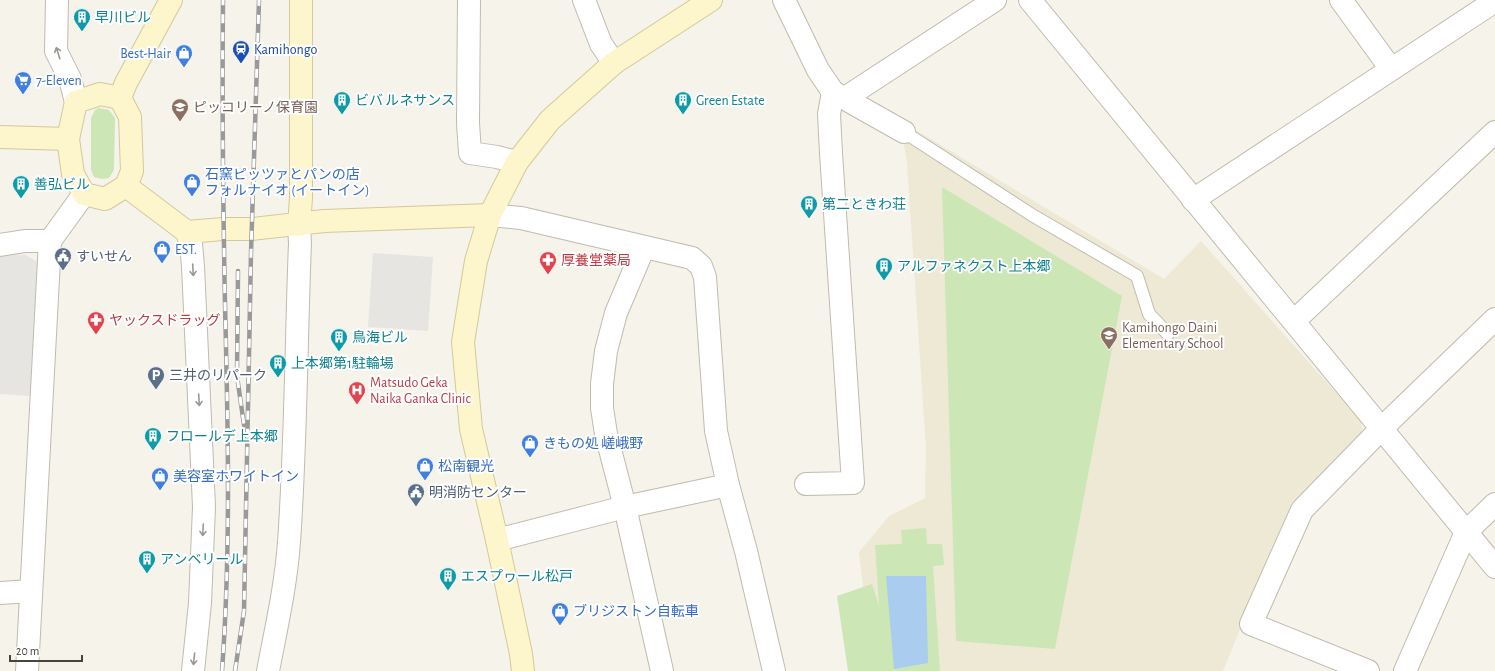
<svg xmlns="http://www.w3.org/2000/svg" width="1495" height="671" viewBox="0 0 1495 671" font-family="'Alegreya Sans','Noto Sans JP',sans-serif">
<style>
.education{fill:#ede9d5}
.green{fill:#cce7b5}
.parking{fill:#e6e5e2}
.water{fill:#a9ccef}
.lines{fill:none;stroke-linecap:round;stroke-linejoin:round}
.lane-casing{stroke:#c0bbad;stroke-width:14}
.street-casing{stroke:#c0bbad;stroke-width:24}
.secondary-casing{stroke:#d3c99b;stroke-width:24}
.lane{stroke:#fff;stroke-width:12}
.street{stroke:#fff;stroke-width:22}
.secondary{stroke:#fdf6cc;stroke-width:22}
.rail-casing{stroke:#999;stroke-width:4.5}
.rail{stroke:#fff;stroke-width:3;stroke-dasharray:9;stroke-linecap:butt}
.oneway{stroke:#9b9892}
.labels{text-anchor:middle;stroke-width:4;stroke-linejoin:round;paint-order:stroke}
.culture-label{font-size:14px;fill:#0d838f;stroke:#fff;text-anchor:start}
.transit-label{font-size:14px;fill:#164399;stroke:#fff;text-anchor:start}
.shop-label{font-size:14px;fill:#366cbe;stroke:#fff;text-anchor:start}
.education-label{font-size:14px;fill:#785e54;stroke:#fff;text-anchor:start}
.service-label{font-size:14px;fill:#4e5e75;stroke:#fff;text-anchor:start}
.health-label{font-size:14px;fill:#be3a42;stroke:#fff;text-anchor:start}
</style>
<rect width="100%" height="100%" fill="#f5f3ea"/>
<path class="education" d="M 912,128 L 1164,279 L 1201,241 L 1361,421 L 1364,436 L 1292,502 L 1223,671 L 873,671 L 859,552 L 889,516 L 925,498 L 926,449 L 907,163 L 903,139 Z"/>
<g class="green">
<path d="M 99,108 L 109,110 L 115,118 L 114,170 L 109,178 L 102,179 L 94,177 L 91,170 L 91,118 L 95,110 Z"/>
<path d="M 942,187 L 1122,296 L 1055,649 L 956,641 Z"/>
<path d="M 926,528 L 927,544 L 942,544 L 944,565 L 933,566 L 940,671 L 848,671 L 837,596 L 872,584 L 879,606 L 875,545 L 902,544 L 901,530 Z"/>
</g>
<g class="parking">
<path d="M 373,253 L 433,257 L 428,331 L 368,327 Z"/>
<path d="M 5,254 L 26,255 L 39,263 L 31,396 L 0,394 L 0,255 Z"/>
</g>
<path class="water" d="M 886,576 L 926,576 L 928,663 L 894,669 Z"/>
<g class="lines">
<g class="lane-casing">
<path id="lane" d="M 904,132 L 1032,215 L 1137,276 L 1149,314 L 1168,334"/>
</g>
<g class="street-casing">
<g id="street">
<path d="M 57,0 L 56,51 L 70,79 L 76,102"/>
<path d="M 469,0 L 468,123 L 470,153 L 497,157 L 517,162"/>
<path d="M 584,0 L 601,44 L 614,63"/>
<path d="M 784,0 L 818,70 L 833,92 L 904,132"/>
<path d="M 1030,0 L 1495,567"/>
<path d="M 1341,0 L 1391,69"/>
<path d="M 845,98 L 995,0"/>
<path d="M 1193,200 L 1495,1"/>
<path d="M 490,215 L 521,218 L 692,258 L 701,266 L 705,277 L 716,431 L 728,485 L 746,551 L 774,671"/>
<path d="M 187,232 L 191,244 L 193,266 L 204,507 L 200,603 L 193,671"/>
<path d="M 0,245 L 25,241 L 50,241"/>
<path d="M 644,247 L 616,313 L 606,351 L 602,384 L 602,408 L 606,434 L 625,507 L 662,671"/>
<path d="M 1294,321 L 1495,132"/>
<path d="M 806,484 L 853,483 L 831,153 L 829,114 L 833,92"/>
<path d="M 497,540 L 625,507 L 728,485"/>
<path d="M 0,593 L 31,591"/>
<path d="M 27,671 L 50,241 L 84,194"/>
<path d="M 268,671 C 276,629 286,585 289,542 C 296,443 296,342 300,243 L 299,225"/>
<path d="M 1368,671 L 1251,624 L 1302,510 L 1382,428 L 1495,319"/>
<path d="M 1405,671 L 1466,532 L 1495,504"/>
</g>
</g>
<g class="secondary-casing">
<g id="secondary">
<path d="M 100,94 L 120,98 L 130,117 L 132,171 L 126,186 L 105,199 L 84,194 L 73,174 L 68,139 L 76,102 Z"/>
<path d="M 120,98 L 126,83 L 171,0"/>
<path d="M 0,137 L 68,139"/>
<path d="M 126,186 L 187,232 L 223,229 L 252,229 L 324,221 L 490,215"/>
<path d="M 299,225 L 301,198 L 301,0"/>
<path d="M 523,671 L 521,654 L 497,540 L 471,429 L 463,342 L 476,261 L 490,215 L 517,162 L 550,120 L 614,63 L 711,0"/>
</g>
</g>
<use href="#lane" class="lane"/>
<use href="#street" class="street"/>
<use href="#secondary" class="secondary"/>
<g class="rail-casing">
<g id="rail">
<path d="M 238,271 L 237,376 L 244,425"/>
<path d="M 222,671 C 231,548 228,426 225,304 C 223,202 222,101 223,0"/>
<path d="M 235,671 L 244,611 L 251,253 L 259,0"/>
</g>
</g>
<use href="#rail" class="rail"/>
</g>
<defs><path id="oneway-shaft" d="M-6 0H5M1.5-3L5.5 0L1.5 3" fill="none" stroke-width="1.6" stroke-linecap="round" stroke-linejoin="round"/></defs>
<g class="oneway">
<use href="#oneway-shaft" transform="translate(58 53) rotate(-108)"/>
<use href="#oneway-shaft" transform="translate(193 270) rotate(87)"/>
<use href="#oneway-shaft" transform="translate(199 400) rotate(87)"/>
<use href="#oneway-shaft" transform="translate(203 530) rotate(93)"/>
<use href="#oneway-shaft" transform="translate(194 659) rotate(96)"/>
</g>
<defs>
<g id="building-pin" transform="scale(0.9)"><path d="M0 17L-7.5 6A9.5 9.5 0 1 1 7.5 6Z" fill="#0f9aa8" stroke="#fff"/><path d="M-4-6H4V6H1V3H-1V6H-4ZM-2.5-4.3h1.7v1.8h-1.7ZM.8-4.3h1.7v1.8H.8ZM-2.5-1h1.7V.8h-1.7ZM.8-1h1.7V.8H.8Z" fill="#fff"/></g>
<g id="station-pin" transform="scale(0.9)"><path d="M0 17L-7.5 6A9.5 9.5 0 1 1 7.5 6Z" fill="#1a4fb4" stroke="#fff"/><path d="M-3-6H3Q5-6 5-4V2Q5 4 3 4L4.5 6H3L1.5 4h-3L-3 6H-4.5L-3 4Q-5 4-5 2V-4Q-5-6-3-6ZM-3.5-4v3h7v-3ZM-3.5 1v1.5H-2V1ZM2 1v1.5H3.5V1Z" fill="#fff"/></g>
<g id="shop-pin" transform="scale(0.9)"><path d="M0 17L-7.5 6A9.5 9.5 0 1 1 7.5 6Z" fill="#3f7fe0" stroke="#fff"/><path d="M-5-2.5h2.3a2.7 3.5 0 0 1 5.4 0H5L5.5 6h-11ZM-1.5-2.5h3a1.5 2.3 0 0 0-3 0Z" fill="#fff"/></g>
<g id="supermarket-pin" transform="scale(0.9)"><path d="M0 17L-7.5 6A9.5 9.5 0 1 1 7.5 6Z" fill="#3f7fe0" stroke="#fff"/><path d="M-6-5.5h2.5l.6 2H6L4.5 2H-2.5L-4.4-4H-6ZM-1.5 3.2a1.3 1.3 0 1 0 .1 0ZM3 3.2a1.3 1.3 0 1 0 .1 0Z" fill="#fff"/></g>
<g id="school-pin" transform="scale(0.9)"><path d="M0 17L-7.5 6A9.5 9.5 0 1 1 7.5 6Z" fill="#8d6e63" stroke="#fff"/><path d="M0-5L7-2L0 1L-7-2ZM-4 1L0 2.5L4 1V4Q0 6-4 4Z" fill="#fff"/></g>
<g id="civic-pin" transform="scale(0.9)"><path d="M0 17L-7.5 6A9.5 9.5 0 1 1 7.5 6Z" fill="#5c6f8a" stroke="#fff"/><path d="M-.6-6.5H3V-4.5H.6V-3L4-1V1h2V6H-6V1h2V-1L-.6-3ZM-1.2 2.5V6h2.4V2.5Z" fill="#fff"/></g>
<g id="pharmacy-pin" transform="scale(0.9)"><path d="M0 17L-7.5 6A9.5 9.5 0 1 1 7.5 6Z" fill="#e0444e" stroke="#fff"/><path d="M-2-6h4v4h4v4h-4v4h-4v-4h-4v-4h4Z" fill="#fff"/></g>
<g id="parking-pin" transform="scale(0.9)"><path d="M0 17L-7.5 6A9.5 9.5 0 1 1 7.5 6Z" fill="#5c6f8a" stroke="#fff"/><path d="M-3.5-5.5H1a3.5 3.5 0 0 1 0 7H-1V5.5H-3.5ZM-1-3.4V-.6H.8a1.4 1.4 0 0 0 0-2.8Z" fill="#fff"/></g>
<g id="hospital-pin" transform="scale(0.9)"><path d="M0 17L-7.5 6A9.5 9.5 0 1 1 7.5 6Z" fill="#e0444e" stroke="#fff"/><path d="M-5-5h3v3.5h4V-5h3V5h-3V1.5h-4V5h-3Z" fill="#fff"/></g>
</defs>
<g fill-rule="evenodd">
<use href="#building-pin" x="82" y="17"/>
<use href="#station-pin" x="241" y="49"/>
<use href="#shop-pin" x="184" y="53"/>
<use href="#supermarket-pin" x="23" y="80"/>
<use href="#building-pin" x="342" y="100"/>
<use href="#building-pin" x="683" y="100"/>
<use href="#school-pin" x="180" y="107"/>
<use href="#shop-pin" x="192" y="182"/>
<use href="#building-pin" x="21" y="184"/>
<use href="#building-pin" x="809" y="204"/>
<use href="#shop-pin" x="162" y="249"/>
<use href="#civic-pin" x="63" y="256"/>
<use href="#pharmacy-pin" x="548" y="260"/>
<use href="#building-pin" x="884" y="266"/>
<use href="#pharmacy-pin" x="96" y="320"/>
<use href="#school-pin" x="1109" y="335"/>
<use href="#building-pin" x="339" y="337"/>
<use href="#building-pin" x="278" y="363"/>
<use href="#parking-pin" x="156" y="375"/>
<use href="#hospital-pin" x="357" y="390"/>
<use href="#building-pin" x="153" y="436"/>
<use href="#shop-pin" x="530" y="443"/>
<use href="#shop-pin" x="425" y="466"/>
<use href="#shop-pin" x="160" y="476"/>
<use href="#civic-pin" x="416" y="492"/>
<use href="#building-pin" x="147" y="559"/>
<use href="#building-pin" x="448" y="576"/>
<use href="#shop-pin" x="560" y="611"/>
</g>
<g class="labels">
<g class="culture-label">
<text x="95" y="22">早川ビル</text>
<text x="355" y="105">ビバ ルネサンス</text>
<text x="696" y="105">Green Estate</text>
<text x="34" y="189">善弘ビル</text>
<text x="822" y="209">第二ときわ荘</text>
<text x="897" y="271">アルファネクスト上本郷</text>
<text x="352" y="342">鳥海ビル</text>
<text x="291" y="368">上本郷第1駐輪場</text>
<text x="166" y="441">フロールデ上本郷</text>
<text x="160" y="564">アンベリール</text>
<text x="461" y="581">エスプヮール松戸</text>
</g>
<g class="transit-label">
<text x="254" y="54">Kamihongo</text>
</g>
<g class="shop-label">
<text x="171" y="58" text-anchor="end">Best-Hair</text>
<text x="36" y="85">7-Eleven</text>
<text x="205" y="179">石窯ピッツァとパンの店<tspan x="205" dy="16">フォルナイオ (イートイン)</tspan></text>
<text x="175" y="254">EST.</text>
<text x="543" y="448">きもの処 嵯峨野</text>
<text x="438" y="471">松南観光</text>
<text x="173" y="481">美容室ホワイトイン</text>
<text x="573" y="616">ブリジストン自転車</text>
</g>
<g class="education-label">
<text x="193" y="112">ピッコリーノ保育園</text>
<text x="1122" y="332">Kamihongo Daini<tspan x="1122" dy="16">Elementary School</tspan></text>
</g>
<g class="service-label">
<text x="76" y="261">すいせん</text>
<text x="169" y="380">三井のリパーク</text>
<text x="429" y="497">明消防センター</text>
</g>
<g class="health-label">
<text x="561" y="265">厚養堂薬局</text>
<text x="109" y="325">ヤックスドラッグ</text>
<text x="370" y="387">Matsudo Geka<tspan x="370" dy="16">Naika Ganka Clinic</tspan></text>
</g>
</g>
<path d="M10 655v6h72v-6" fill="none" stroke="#494438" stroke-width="2"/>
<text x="16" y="655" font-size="12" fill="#494438" stroke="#ffffff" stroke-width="3" paint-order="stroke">20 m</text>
</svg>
